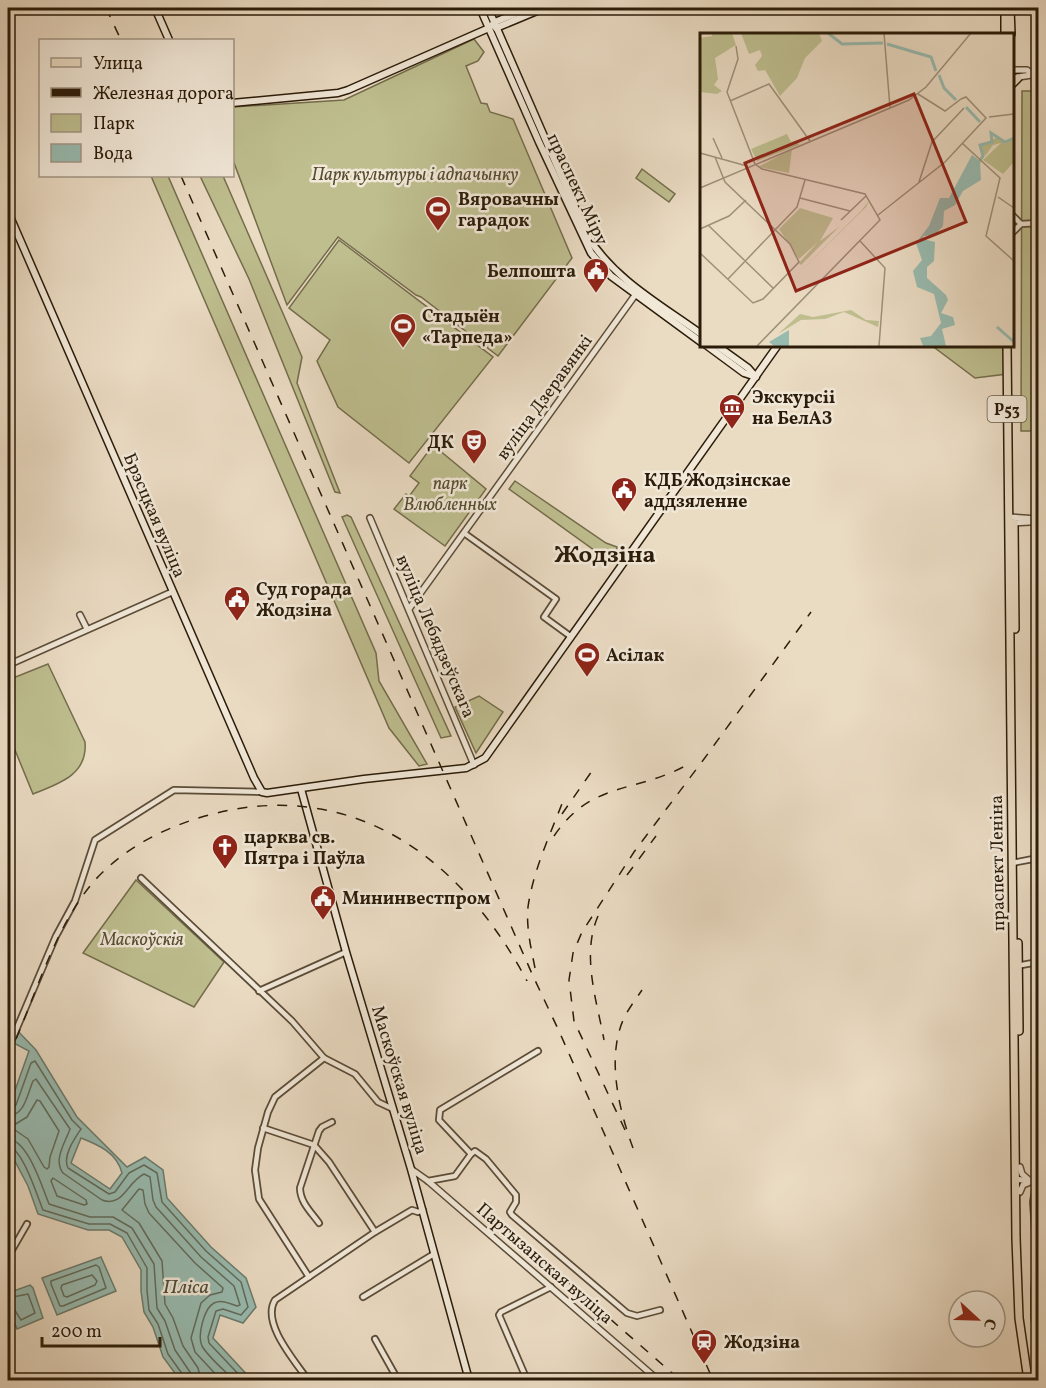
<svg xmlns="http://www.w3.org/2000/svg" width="1046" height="1388" viewBox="0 0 1046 1388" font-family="Vollkorn,serif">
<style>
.green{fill:#bebe8f;stroke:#746d4c;stroke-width:1.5}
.water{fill:#98bbb0;stroke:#6c7b6d;stroke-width:1.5;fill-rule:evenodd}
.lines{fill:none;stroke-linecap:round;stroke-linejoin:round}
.shore{stroke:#626c5c;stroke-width:1.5}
.minor-casing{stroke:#5b4c38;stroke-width:8}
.tertiary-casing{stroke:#5b4c38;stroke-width:8}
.secondary-casing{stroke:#2b1c09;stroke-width:9}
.primary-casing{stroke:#2b1c09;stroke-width:10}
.minor{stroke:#f1e8d8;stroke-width:4.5}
.tertiary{stroke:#f1e8d8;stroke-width:5}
.secondary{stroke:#f1e8d8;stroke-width:6}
.primary{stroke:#eadbc3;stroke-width:7}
.rail{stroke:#2b1c09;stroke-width:1.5;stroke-dasharray:10 10;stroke-linecap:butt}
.labels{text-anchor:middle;stroke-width:5;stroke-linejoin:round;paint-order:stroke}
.shield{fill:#f1e8d8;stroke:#665947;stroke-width:1.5}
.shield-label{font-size:16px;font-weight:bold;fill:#2b1c09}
.park-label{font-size:18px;font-style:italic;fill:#574d31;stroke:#f1e8d8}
.street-label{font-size:18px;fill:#2b1c09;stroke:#f1e8d8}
.poi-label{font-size:18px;font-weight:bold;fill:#2b1c09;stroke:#f1e8d8;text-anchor:start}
.water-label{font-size:20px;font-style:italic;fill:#4c4c3b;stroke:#f1e8d8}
.district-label{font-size:24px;font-weight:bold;fill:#2b1c09;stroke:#f1e8d8}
.inset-river{fill:none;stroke:#98bbb0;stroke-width:3}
.inset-road{fill:none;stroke:#9e8f79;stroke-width:1.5}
.view{fill:#8f2418;fill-opacity:0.15;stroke:#8f2418;stroke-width:3}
.inset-edge{fill:none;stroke:#2b1c09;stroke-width:3}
</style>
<rect width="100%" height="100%" fill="#eadbc3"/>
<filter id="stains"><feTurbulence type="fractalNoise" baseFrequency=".00333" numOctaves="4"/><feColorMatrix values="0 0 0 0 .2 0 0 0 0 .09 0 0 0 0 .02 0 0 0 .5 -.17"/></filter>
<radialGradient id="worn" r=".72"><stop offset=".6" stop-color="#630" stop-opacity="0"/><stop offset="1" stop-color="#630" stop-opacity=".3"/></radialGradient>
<g class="green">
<path d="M 474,39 L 484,52 L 478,61 L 466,66 L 481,103 L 487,104 L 490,112 L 513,119 L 572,258 L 498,356 L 421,297 L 416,295 L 338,237 L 287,305 L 233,160 L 233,107 L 344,100 Z"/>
<path d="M 1022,91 L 1038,91 L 1038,431 L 1021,431 Z"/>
<path d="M 642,169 L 675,194 L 669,202 L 636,178 Z"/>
<path d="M 151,176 L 168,176 L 376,653 L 379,681 L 427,764 L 419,766 L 389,728 Z"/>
<path d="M 200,176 L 223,176 L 302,357 L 297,383 L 340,493 L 335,492 L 249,279 Z"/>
<path d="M 339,240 L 493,357 L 409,463 L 338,407 L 317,361 L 330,340 L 289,308 Z"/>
<path d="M 931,345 L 1006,345 L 1007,374 L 975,378 Z"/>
<path d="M 433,445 L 486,489 L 445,546 L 394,509 L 406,494 L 429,509 L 410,495 L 419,483 L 410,476 Z"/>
<path d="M 515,481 L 606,543 L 617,547 L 615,556 L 608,560 L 509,489 Z"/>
<path d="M 347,515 L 351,517 L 451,736 L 441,738 L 342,517 Z"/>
<path d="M 48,664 L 85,742 C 88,775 58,784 33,794 L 8,733 L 8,680 Z"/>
<path d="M 479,696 L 503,712 L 476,753 L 455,707 Z"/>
<path d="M 136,880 L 224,962 L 194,1007 L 83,953 Z"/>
</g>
<g class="water">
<path d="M 8,998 L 11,1007 L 11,1024 L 36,1050 L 77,1117 L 127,1167 L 145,1157 L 163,1170 L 167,1198 L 211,1247 L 246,1278 L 256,1307 L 243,1323 L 220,1315 L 213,1338 L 252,1380 L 180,1380 L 163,1357 L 153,1327 L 144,1312 L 141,1291 L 141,1270 L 122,1237 L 109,1230 L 88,1230 L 38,1214 L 28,1186 L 8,1148 L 8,1110 L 29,1051 L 8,1040 ZM 81,1138 C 99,1145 117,1153 122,1173 L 110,1189 L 71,1163 Z"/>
<path d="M 101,1257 L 116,1291 L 57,1315 L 42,1278 Z"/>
<path d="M 30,1285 L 33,1288 L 43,1318 L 17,1329 L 8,1306 L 8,1293 Z"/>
</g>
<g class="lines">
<g class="shore">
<path d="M 37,1100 L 40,1101 L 59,1131 L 50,1157 L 49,1167 L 47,1169 L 44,1167 L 28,1139 L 12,1128 L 14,1125 L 27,1117 Z"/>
<path d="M 8,1109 L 16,1105 L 31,1063 L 35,1061 L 72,1120 L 81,1129 C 75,1138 62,1156 68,1168 L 109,1194 L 115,1192 L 129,1173 L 144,1165 L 157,1173 L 162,1202 L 206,1251 L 241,1282 L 248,1307 L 241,1315 L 223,1309 L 216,1311 L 208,1337 L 209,1343 L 244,1380"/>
<path d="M 8,1116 C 25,1115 27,1095 33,1081 L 36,1079 L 70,1129 C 65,1143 53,1160 63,1173 L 102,1200 C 123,1208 127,1182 144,1174 L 150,1177 L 153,1200 L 156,1207 L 201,1257 L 234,1286 L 240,1305 L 237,1306 C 230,1304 222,1299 214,1303 C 204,1308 197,1336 202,1346 C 209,1358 224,1370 234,1380"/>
<path d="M 8,1139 C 28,1140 42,1187 49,1204 L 90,1217 L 113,1217 L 132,1228 L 154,1264 L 157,1308 L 165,1321 L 175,1350 L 190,1372 L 192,1380"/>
<path d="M 8,1146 C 23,1149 37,1196 43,1210 L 89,1224 L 110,1224 L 127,1233 L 147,1268 L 147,1290 L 149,1310 L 158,1324 L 168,1354 L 183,1375 L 184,1380"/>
<path d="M 53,1178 L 86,1200 L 87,1204 L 84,1205 L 57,1196 L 51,1181 Z"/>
<path d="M 96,1265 L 99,1267 L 106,1288 L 63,1306 L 60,1306 L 51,1284 L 51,1281 Z"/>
<path d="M 92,1275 L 97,1281 L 95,1285 L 67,1297 L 64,1296 L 61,1288 L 62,1285 Z"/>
<path d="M 8,1298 L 28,1294 L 35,1313 L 21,1320 L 14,1309 L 8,1307"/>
<path d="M 201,1380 L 198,1368 L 183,1346 L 173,1318 L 165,1304 L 162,1261 L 139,1223 L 122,1210 L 139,1189 L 143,1190 L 145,1204 L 149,1213 L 195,1263 L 223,1288 L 222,1292 L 210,1295 L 201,1303 L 191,1338 L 195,1352 L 221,1380"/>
</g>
<g class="minor-casing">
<g id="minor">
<path d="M 1012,215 L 1021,224"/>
<path d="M 1012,233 L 1021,224 L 1038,223"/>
<path d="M 464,533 L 556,599 L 544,617 L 570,636"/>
<path d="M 1012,863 L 1038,858"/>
<path d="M 141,878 L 292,1021 L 324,1058 L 355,1074 L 378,1102 L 393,1109"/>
<path d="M 1016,966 L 1038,962"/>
<path d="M 259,991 L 346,952"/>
<path d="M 8,1049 L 56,936 L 75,901 L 95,840 L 174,790 L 262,792"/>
<path d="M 263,1128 L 314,1145 L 329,1162 L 375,1232"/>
<path d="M 471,1154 L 475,1151 L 486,1159 L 516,1195 L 516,1202 L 510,1212 L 512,1215 L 627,1313 L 637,1316 L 660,1310"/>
<path d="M 428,1181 L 455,1176 L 471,1154 L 439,1120 L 440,1110 L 538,1051"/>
<path d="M 1035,1190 L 1033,1202 L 1037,1259 L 1034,1289 L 1034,1317 L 1038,1348"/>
<path d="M 319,1223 C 311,1212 300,1202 300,1188 L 319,1131 L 322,1127 L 332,1122"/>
<path d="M 8,1257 L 27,1224"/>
<path d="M 309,1277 L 259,1199 L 255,1170 L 258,1148 L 268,1112 L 275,1097 L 324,1058"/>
<path d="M 363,1297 L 434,1254"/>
<path d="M 375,1339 L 398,1380"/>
<path d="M 308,1380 C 295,1361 261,1323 275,1300 L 375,1232 L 412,1210 L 418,1212 L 423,1210"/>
<path d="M 462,1380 L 468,1378"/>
<path d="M 527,1380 L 499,1315 L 501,1312 L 551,1287"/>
</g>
</g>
<g class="tertiary-casing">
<g id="tertiary">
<path d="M 1012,70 L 1027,70 L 1032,74"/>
<path d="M 1012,78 L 1038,74"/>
<path d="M 1009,517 L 1038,519"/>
<path d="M 370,518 L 474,765"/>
<path d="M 1012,523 L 1030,522 L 1034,519"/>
<path d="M 409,609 L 638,291"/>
<path d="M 80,615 L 87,629"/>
<path d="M 8,665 L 172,592"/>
<path d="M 1020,1167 L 1022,1174 L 1030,1181"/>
<path d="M 411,1169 L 428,1181 L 658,1380"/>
<path d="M 1016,1179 L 1038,1183"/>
<path d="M 1020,1192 L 1023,1185 L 1028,1183"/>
</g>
</g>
<g class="secondary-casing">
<g id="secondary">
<path d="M 155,8 L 169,40"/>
<path d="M 480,8 L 539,142 L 591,253 L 611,276 L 701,342"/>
<path d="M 488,8 L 588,237 C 615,280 661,305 701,334"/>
<path d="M 496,28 L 544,8"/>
<path d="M 232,103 L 338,93 L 348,90 L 489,28 L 495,22 L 529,8"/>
<path d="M 8,212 L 254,778 L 262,792 L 267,793 L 364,779 L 466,768 L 485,758 L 778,345"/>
<path d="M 706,345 L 744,373 L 756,377"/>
<path d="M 716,345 L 748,368 L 755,376"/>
<path d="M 301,789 L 346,952 L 411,1169 L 469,1380"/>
</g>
</g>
<g class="primary-casing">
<g id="primary">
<path d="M 1005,8 L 1005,34"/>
<path d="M 1010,8 L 1011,34"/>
<path d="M 1012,84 L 1018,78"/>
<path d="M 1007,345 L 1016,1238 L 1019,1318 L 1028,1380"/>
<path d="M 1014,523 L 1015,629"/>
<path d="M 1018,943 L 1019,1031"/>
</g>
</g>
<use href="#minor" class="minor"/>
<use href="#tertiary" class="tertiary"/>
<use href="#secondary" class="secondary"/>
<use href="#primary" class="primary"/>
<g class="rail">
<path d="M 106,8 L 121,40"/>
<path d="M 181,176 L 533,976 L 559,1031 L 713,1380"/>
<path d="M 562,814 L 592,771"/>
<path d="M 554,836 C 591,781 635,793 685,766"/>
<path d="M 627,875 L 656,836"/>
<path d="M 598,916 C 581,955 597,1001 604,1040"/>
<path d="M 535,968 C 531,948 526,927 528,907 C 533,871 550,835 563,801"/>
<path d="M 8,1057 C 35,1000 53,927 96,879 C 126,847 164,828 205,816 C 351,775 461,857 527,981"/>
<path d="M 625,1130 L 574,1021 L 569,980 L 573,953 L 582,932 L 634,852 L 704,759 L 811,612"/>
<path d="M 633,1148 C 619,1110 606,1057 624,1018 C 629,1008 636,999 642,990"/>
<path d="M 505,1227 L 680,1380"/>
</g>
</g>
<defs>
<g id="stadium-pin" transform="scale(1.35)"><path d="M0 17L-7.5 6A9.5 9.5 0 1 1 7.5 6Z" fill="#8f2418" stroke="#f1e8d8"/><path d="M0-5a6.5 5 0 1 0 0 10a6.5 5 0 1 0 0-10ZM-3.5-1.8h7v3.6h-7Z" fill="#fff"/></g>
<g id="civic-pin" transform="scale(1.35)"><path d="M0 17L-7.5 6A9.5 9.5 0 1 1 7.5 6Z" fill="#8f2418" stroke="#f1e8d8"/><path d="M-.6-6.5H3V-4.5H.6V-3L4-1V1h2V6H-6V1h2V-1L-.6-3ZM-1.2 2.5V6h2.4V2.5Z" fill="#fff"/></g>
<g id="museum-pin" transform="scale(1.35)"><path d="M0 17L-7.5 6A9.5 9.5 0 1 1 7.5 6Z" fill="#8f2418" stroke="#f1e8d8"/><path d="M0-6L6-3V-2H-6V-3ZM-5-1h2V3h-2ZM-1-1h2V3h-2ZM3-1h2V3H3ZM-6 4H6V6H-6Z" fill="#fff"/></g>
<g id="theatre-pin" transform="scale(1.35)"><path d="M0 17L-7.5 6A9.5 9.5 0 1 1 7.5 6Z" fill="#8f2418" stroke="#f1e8d8"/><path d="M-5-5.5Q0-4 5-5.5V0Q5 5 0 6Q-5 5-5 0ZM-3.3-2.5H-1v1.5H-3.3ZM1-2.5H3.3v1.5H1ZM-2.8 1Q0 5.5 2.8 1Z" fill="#fff"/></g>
<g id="church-pin" transform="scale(1.35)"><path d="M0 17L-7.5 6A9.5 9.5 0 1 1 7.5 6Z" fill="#8f2418" stroke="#f1e8d8"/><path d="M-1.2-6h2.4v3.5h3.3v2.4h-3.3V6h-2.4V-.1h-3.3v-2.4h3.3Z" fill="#fff"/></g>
<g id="station-pin" transform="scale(1.35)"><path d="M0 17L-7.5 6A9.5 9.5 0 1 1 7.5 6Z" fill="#8f2418" stroke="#f1e8d8"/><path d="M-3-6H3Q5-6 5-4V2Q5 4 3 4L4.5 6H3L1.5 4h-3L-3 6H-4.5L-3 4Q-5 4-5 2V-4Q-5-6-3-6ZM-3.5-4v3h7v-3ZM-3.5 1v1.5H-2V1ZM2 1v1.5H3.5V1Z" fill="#fff"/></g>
</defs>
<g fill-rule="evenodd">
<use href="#stadium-pin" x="438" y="209"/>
<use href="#civic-pin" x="596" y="271"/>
<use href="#stadium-pin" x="403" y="326"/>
<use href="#museum-pin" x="732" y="407"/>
<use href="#theatre-pin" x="474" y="442"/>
<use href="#civic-pin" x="624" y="490"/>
<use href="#civic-pin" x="237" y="599"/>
<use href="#stadium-pin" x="587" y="655"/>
<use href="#church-pin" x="225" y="847"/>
<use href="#civic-pin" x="323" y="898"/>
<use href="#station-pin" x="704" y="1342"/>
</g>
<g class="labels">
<rect class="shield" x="987.5" y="396" width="39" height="26" rx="4.5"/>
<g class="shield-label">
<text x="1007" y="415">Р53</text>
</g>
<g class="park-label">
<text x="415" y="180">Парк культуры і адпачынку</text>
<text x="450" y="489">парк<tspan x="450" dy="21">Влюбленных</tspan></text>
<text x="142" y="945">Маскоўскія</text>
</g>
<g class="street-label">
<text transform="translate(578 189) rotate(65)" y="6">праспект Міру</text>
<text transform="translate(544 397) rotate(-54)" y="6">вуліца Дзеравянкі</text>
<text transform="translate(155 515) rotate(67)" y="6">Брэсцкая вуліца</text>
<text transform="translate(436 636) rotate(67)" y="6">вуліца Лебядзеўскага</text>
<text transform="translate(997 863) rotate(-91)" y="6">праспект Леніна</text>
<text transform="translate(400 1080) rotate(73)" y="6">Маскоўская вуліца</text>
<text transform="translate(545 1263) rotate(41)" y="6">Партызанская вуліца</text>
</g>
<g class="poi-label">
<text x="458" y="205">Вяровачны<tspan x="458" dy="21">гарадок</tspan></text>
<text x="576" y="277" text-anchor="end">Белпошта</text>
<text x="422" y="322">Стадыён<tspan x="422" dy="21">«Тарпеда»</tspan></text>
<text x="752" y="403">Экскурсіі<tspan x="752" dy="21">на БелАЗ</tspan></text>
<text x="454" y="448" text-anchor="end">ДК</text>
<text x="644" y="486">КДБ Жодзінскае<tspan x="644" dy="21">аддзяленне</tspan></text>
<text x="256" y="595">Суд горада<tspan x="256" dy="21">Жодзіна</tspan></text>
<text x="606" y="661">Асілак</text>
<text x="244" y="843">царква св.<tspan x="244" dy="21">Пятра і Паўла</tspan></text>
<text x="342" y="904">Мининвестпром</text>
<text x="724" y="1348">Жодзіна</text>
</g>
<g class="water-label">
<text x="186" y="1293">Пліса</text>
</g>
<g class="district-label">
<text x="605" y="562">Жодзіна</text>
</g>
</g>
<g transform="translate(700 33)">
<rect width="314" height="314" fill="#eadbc3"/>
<path d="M 12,0 L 32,0 L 36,12 L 15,25 L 18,46 L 14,52 L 22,58 L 17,61 L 0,59 L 0,5 L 12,3 ZM 41,0 L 119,0 L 122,8 L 105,25 L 97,45 L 80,63 L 65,37 L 58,38 L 55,32 L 62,23 L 60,17 L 49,21 ZM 87,101 L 91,109 L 97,107 L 99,112 L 57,128 L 51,116 ZM 298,104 L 305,111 L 313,105 L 313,130 L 303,141 L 283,127 L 301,110 L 293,112 L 285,123 L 280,112 ZM 92,116 L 89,140 L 58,134 ZM 169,168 L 166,174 L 94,245 L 161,178 ZM 100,175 L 133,185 L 120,208 L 140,193 L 101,232 L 99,230 L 118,209 L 99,226 L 79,196 ZM 151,277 L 166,287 L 179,288 L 178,294 L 144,279 L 125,286 L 101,287 L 78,301 L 100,281 L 113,284 Z" fill="#bebe8f"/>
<path d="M 272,122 L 280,128 L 281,147 L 263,158 L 255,172 L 244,178 L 243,193 L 235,202 L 223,203 L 223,206 L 235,209 L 234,228 L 227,234 L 227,245 L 246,262 L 248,267 L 241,280 L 253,284 L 255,292 L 242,296 L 246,313 L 223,313 L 220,305 L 231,303 L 241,290 L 234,261 L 217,254 L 213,238 L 222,227 L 216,210 L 229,193 L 240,165 L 249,165 ZM 89,297 L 89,313 L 74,313 L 69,309 Z" fill="#98bbb0"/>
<path class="inset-river" d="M 128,0 L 142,11 L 183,10M 187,11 L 231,24 L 236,38M 239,42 L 244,55 L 256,67M 266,74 L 280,89M 279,129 L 283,123 L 280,112 L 292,109 L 291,100 L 305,109 L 314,105M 297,294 L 314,309"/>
<path class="inset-road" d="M 184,0 L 190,75M 36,13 L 38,26 L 27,59 L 55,131M 218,61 L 245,78 L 261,66M 30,68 L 69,51 L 110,108M 289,84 L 314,81M 13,105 L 22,125M 262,110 L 300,145 L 286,203 L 314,228M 0,120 L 47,133M 55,131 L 62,136 L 165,161 L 180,187 L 57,313M 219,149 L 232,109 L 264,75M 0,155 L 209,67 L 226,54 L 271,0M 298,164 L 314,175M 100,165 L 150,178M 178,182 L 245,129 L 286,85 L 266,64 L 261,66M 141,187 L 166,163M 8,192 L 73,255M 0,196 L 29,183 L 46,167M 160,208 L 185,235 L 179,313M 0,220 L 53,270 L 63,266 L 99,229 L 90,211 L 25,149 L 15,124M 28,246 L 97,174 L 105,147"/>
<path class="view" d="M 214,61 L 266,189 L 96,258 L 45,130 Z"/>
<rect width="314" height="314" class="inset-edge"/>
</g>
<rect width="1046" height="1388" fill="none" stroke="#eadbc3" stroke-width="30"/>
<rect x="9" y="9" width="1028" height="1370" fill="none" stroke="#2b1c09" stroke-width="3"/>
<rect x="15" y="15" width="1016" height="1358" fill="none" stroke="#2b1c09" stroke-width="1.5"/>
<rect x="39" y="39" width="195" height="138" fill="#f1e8d8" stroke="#a29685" stroke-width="1.5"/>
<rect x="51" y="58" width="30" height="9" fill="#eadbc3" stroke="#a29685" stroke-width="1.5"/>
<text x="93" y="69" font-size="18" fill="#2b1c09">Улица</text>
<rect x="51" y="88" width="30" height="9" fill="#2b1c09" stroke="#a29685" stroke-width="1.5"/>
<text x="93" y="99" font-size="18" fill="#2b1c09">Железная дорога</text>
<rect x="51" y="114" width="30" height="18" fill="#bebe8f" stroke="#a29685" stroke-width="1.5"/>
<text x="93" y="129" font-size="18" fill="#2b1c09">Парк</text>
<rect x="51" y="144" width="30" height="18" fill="#98bbb0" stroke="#a29685" stroke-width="1.5"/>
<text x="93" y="159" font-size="18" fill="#2b1c09">Вода</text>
<g transform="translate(977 1319) rotate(112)"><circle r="28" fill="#f1e8d8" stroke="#a29685" stroke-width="1.5"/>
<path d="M0-4.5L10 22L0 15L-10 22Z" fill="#8f2418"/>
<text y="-9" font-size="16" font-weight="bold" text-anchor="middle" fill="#2b1c09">С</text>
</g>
<path d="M42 1337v9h118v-9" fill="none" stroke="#2b1c09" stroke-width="3"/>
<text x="51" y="1337" font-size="18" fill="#2b1c09" stroke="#f1e8d8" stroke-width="4.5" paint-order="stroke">200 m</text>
<rect width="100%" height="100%" filter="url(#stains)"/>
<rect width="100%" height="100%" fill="url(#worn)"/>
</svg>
